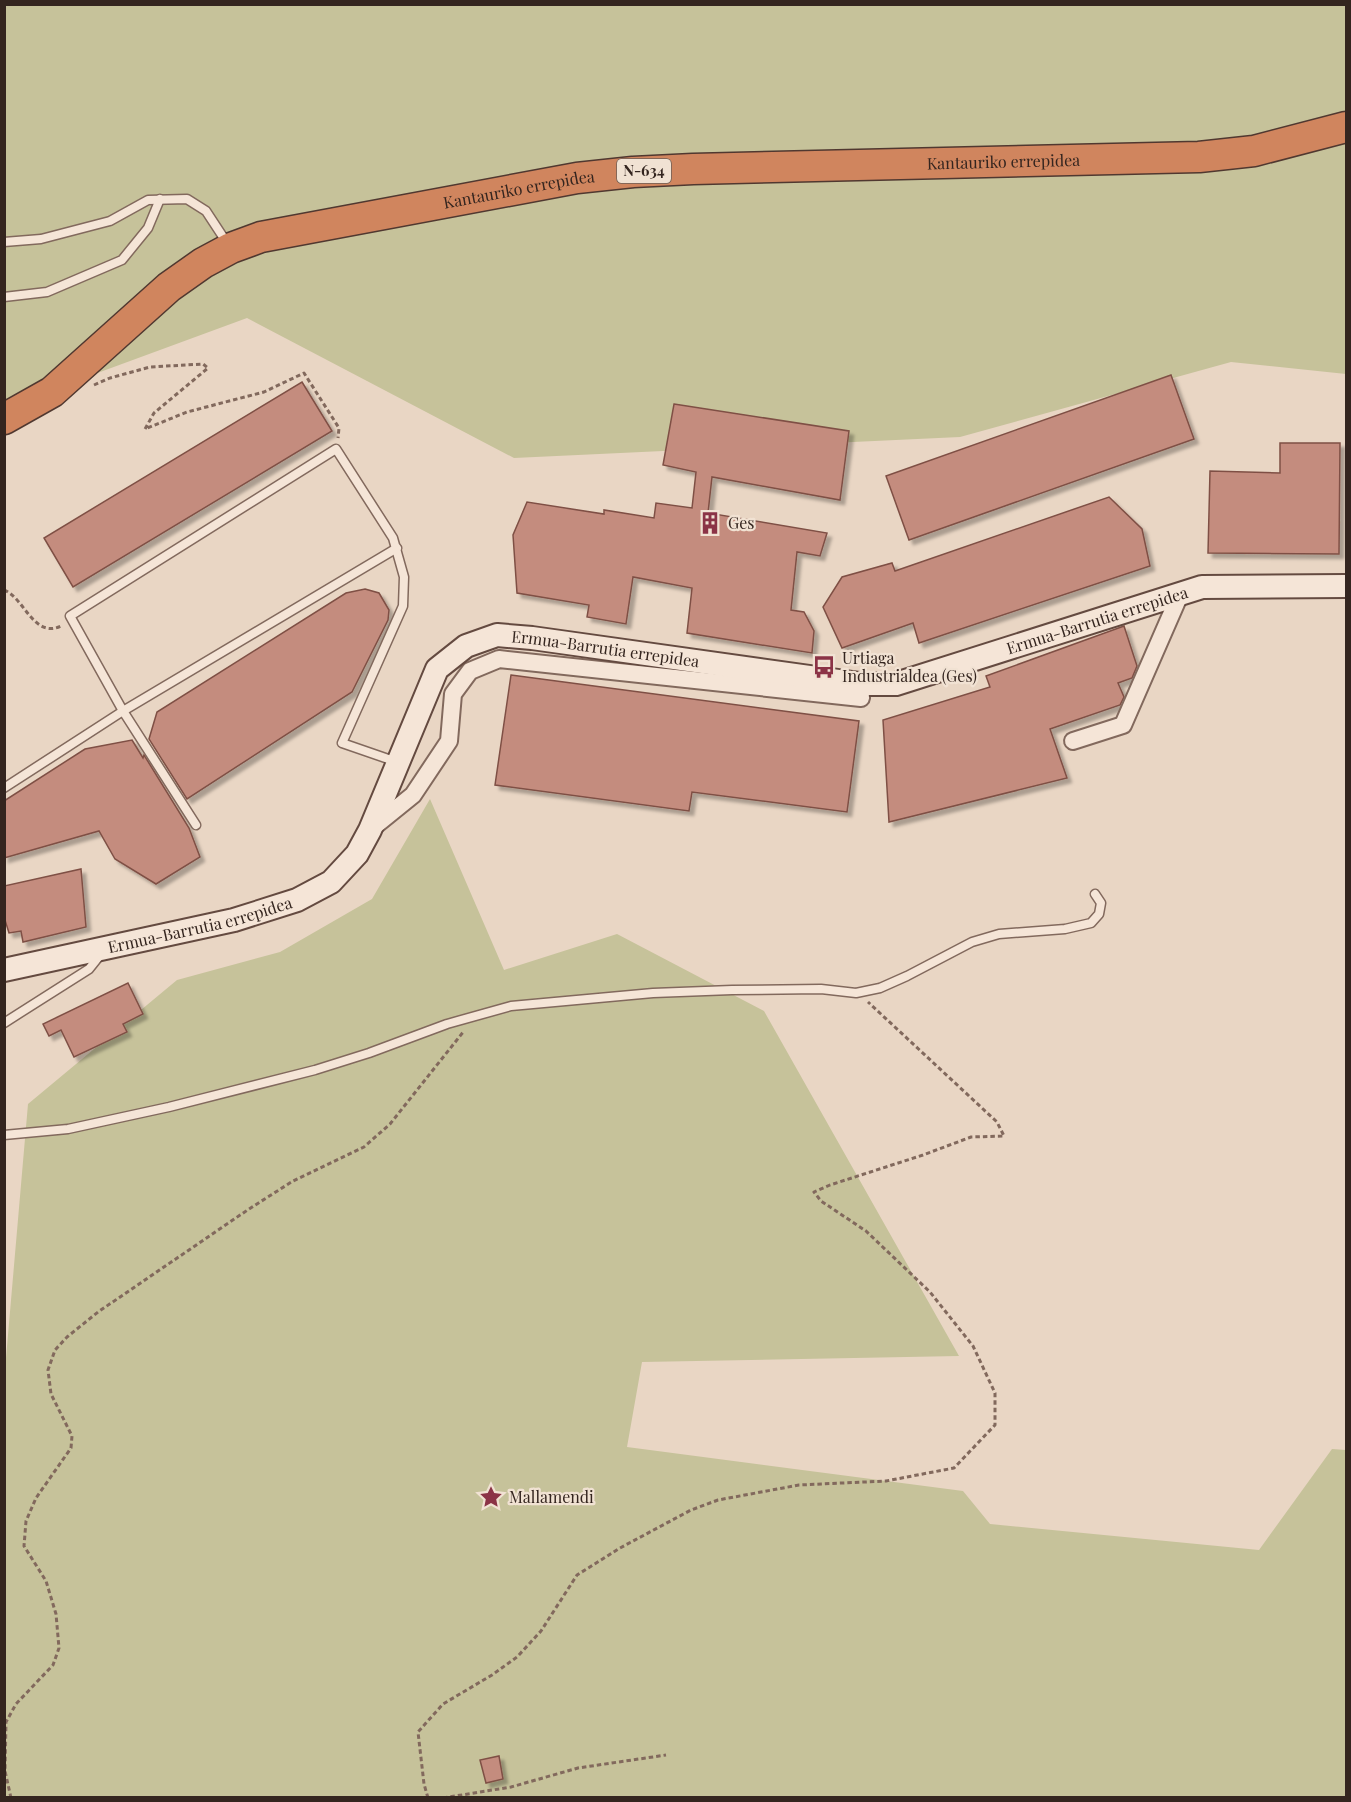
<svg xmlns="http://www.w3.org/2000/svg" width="1351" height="1802" viewBox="0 0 1351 1802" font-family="'Playfair Display',serif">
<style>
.green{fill:#c6c29a}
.building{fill:#c48c7e;stroke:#7f5045;stroke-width:1.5;filter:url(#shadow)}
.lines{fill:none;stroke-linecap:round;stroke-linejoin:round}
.lane-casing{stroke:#82695d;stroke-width:11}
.street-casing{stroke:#82695d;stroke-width:20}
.secondary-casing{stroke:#644a40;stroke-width:26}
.highway-casing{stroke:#503830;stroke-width:33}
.path{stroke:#82695d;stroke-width:3;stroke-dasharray:4.5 3;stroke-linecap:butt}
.lane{stroke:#f5e5d7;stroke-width:8}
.street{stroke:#f5e5d7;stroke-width:16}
.secondary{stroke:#f5e5d7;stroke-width:22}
.highway{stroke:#d0855e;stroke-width:30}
.labels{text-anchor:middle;stroke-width:4.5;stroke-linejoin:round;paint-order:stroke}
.shield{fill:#f1e2d3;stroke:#6d5e55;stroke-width:1.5}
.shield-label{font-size:15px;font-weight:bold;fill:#34251f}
.street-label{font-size:16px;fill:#34251f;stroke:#f1e2d3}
.poi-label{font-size:16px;fill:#34251f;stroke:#f1e2d3;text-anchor:start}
</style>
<defs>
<filter id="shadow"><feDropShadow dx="4.5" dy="4.5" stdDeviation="1.5" flood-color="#0004"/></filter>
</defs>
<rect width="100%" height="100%" fill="#e9d6c4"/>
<g class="green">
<path d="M 5,5 L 1346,5 L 1346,374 L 1231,362 L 960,437 L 514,458 L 247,318 L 5,407 Z"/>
<path d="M 430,799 L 504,970 L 617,934 L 764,1011 L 959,1356 L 642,1362 L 627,1447 L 963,1491 L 990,1524 L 1259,1550 L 1332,1449 L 1346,1450 L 1346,1797 L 5,1798 L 4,1381 L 28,1104 L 177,980 L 280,952 L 372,899 Z"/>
</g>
<g class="building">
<path d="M 1171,375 L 1194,439 L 909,540 L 886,476 Z"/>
<path d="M 302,382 L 332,431 L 73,587 L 44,538 Z"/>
<path d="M 674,404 L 849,431 L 840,500 L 712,477 L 708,513 L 827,533 L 820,556 L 797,552 L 791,610 L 804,612 L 814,631 L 812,653 L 687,633 L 692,588 L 633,577 L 626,624 L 587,617 L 589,605 L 517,593 L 513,535 L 527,502 L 604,514 L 604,510 L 654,518 L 656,503 L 692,508 L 696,472 L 663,465 Z"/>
<path d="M 1280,443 L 1340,443 L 1339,554 L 1208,553 L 1210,471 L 1280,473 Z"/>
<path d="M 1109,497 L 1142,529 L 1150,566 L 919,643 L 913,623 L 842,648 L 823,607 L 842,577 L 892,563 L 895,571 Z"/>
<path d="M 365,589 L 379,593 L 389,610 L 388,620 L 352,692 L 187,799 L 149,739 L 157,712 L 346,593 Z"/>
<path d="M 1124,626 L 1137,666 L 1132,678 L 1118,683 L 1124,697 L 1120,705 L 1050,729 L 1067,778 L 889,822 L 883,720 L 990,687 L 986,676 Z"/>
<path d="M 511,675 L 859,721 L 847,812 L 692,792 L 689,811 L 495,785 Z"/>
<path d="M 132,740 L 143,758 L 144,755 L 189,828 L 200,857 L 156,884 L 115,859 L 99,831 L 4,858 L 4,801 L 85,749 Z"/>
<path d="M 81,869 L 86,927 L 23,942 L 21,931 L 9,933 L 4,917 L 4,886 Z"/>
<path d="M 128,983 L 143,1014 L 123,1024 L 127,1032 L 74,1057 L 61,1030 L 49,1036 L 43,1024 Z"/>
<path d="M 499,1756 L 503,1779 L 486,1783 L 480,1760 Z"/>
</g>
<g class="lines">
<g class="lane-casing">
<g id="lane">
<path d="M 4,242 L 41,239 L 110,221 L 148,200 L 187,199 L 206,211 L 227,243"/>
<path d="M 4,297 L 47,292 L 122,260 L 148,228 L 160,199"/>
<path d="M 4,788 L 123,711 L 397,548"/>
<path d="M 196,825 L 123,711 L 70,616 L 336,449 L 393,538 L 404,577 L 403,606 L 342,743 L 397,762"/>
<path d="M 4,1023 L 89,969 L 101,954"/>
<path d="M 4,1135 L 68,1129 L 169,1107 L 315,1070 L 369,1053 L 447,1024 L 511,1006 L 653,993 L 732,990 L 821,989 L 856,993 L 880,988 L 907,976 L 972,942 L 999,934 L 1065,929 L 1091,923 L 1099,914 L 1101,903 L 1095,894"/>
</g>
</g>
<g class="street-casing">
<g id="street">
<path d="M 1073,741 L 1123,725 L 1181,592"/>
<path d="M 371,829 L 413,795 L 449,741 L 453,694 L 470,671 L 499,659 L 861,698 L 860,684"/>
</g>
</g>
<g class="secondary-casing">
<g id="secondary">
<path id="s1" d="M 4,970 L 234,920 L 297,900 L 331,882 L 357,854 L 370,830 L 437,669 L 466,646 L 497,635 L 532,638 L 860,684 L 896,684 L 1202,587 L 1346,586"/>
</g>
</g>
<g class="highway-casing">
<g id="highway">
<path id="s2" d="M 4,419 L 52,392 L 169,287 L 203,263 L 231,248 L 261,237 L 577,178 L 633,172 L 693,169 L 1199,157 L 1254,151 L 1346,127"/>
</g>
</g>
<g class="path">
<path d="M 94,385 L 110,378 L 150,367 L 203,364 L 208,368 L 154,413 L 145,429 L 187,412 L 264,392 L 304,373 L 339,428 L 338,438"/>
<path d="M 4,590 C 25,598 34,641 63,625"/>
<path d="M 11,1798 L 5,1771 L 6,1722 L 16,1704 L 53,1665 L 59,1648 L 56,1614 L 46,1581 L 24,1546 L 26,1521 L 36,1498 L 71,1448 L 72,1436 L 51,1394 L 48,1370 L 55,1350 L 67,1337 L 98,1312 L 249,1209 L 293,1181 L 364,1147 L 390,1124 L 464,1031"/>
<path d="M 428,1798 L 424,1784 L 418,1732 L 443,1704 L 492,1675 L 517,1657 L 541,1631 L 577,1575 L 620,1548 L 691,1510 L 718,1500 L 799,1485 L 886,1481 L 954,1468 L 995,1425 L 995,1393 L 973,1346 L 930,1292 L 866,1231 L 821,1201 L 814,1192 L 830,1185 L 923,1155 L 971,1137 L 1004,1136 L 997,1122 L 868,1002"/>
<path d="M 443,1798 L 511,1787 L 578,1768 L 666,1755"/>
</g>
<use href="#lane" class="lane"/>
<use href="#street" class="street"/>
<use href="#secondary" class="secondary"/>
<use href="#highway" class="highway"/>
</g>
<defs>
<g id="building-bare" transform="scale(1.8)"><path d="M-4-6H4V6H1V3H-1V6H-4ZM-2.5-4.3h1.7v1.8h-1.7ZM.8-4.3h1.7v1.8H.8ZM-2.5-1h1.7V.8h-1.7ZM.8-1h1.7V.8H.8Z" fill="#8b3346" stroke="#f1e2d3" stroke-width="2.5" paint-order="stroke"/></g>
<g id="bus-bare" transform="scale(1.8)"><path d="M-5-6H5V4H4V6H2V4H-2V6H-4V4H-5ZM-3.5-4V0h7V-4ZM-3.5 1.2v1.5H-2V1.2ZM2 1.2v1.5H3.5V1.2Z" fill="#8b3346" stroke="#f1e2d3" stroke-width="2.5" paint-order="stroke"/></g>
<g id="sight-bare" transform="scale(1.8)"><path d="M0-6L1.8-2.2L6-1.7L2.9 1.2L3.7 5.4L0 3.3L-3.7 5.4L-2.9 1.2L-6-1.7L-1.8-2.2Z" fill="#8b3346" stroke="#f1e2d3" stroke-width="2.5" paint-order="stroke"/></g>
</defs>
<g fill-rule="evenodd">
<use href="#building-bare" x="710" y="523"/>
<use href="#bus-bare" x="824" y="667"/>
<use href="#sight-bare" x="491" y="1497"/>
</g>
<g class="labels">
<rect class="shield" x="617" y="159" width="54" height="24" rx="4.5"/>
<g class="shield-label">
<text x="644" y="176">N-634</text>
</g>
<g class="street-label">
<text dy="6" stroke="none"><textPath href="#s2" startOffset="1066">Kantauriko errepidea</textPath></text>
<text dy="6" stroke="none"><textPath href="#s2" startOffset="580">Kantauriko errepidea</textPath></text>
<text dy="6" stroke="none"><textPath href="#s1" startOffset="1263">Ermua-Barrutia errepidea</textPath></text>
<text dy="6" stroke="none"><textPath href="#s1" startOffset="759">Ermua-Barrutia errepidea</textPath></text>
<text dy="6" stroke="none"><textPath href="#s1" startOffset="201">Ermua-Barrutia errepidea</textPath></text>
</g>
<g class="poi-label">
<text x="728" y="529">Ges</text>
<text x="842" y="664">Urtiaga<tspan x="842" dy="18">Industrialdea (Ges)</tspan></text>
<text x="509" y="1503">Mallamendi</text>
</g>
</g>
<rect width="1351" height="1802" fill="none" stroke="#34251f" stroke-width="12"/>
</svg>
